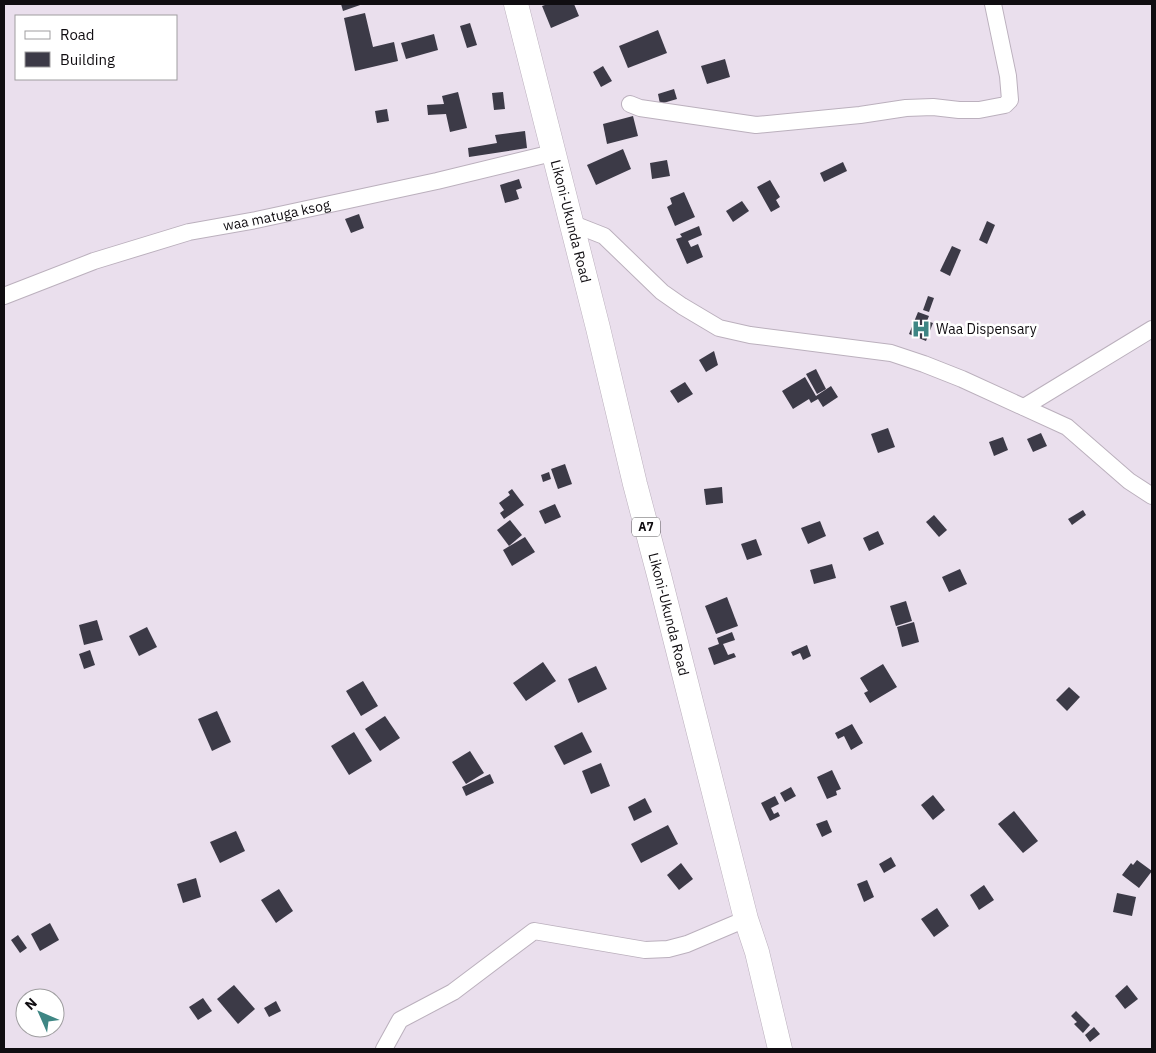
<svg xmlns="http://www.w3.org/2000/svg" width="1156" height="1053" viewBox="0 0 1156 1053" font-family="'IBM Plex Sans',sans-serif">
<style>
.building{fill:#3c3a47}
.lines{fill:none;stroke-linecap:round;stroke-linejoin:round}
.minor-casing{stroke:#bbb0bd;stroke-width:18}
.highway-casing{stroke:#bbb0bd;stroke-width:25}
.minor{stroke:#fff;stroke-width:16}
.highway{stroke:#fff;stroke-width:24}
.labels{text-anchor:middle;stroke-width:5;stroke-linejoin:round;paint-order:stroke}
.shield{fill:#fff;stroke:#585658;stroke-width:1}
.shield-label{font-size:12px;font-weight:bold;fill:#100d11}
.street-label{font-size:14px;fill:#100d11;stroke:#fff}
.poi-label{font-size:14px;fill:#100d11;stroke:#fff;text-anchor:start}
</style>
<rect width="100%" height="100%" fill="#eadfed"/>
<g class="building">
<path d="M 341,4 L 363,4 L 343,11 Z"/>
<path d="M 548,4 L 574,4 L 579,16 L 551,28 L 542,6 Z"/>
<path d="M 365,13 L 373,47 L 394,42 L 398,61 L 355,71 L 344,18 Z"/>
<path d="M 470,23 L 477,45 L 467,48 L 460,26 Z"/>
<path d="M 658,30 L 667,53 L 628,68 L 619,46 Z"/>
<path d="M 434,34 L 438,50 L 406,59 L 401,43 Z"/>
<path d="M 725,59 L 730,77 L 707,84 L 701,66 Z"/>
<path d="M 603,66 L 612,81 L 601,87 L 593,72 Z"/>
<path d="M 674,89 L 677,99 L 660,104 L 658,94 Z"/>
<path d="M 458,92 L 467,128 L 450,132 L 446,114 L 428,115 L 427,105 L 444,104 L 442,96 Z"/>
<path d="M 503,92 L 505,109 L 494,110 L 492,93 Z"/>
<path d="M 387,109 L 389,121 L 377,123 L 375,111 Z"/>
<path d="M 633,116 L 638,136 L 607,144 L 603,124 Z"/>
<path d="M 525,131 L 527,148 L 469,157 L 468,148 L 497,143 L 495,135 Z"/>
<path d="M 623,149 L 631,169 L 596,185 L 587,165 Z"/>
<path d="M 667,160 L 670,176 L 652,179 L 650,163 Z"/>
<path d="M 843,162 L 847,171 L 824,182 L 820,173 Z"/>
<path d="M 519,179 L 522,188 L 516,190 L 519,199 L 505,203 L 500,185 Z"/>
<path d="M 770,180 L 780,197 L 776,200 L 780,207 L 771,212 L 757,187 Z"/>
<path d="M 684,192 L 695,217 L 675,226 L 667,207 L 672,204 L 670,198 Z"/>
<path d="M 742,201 L 749,211 L 733,222 L 726,211 Z"/>
<path d="M 359,214 L 364,228 L 351,233 L 345,219 Z"/>
<path d="M 987,221 L 995,225 L 987,244 L 979,240 Z"/>
<path d="M 699,226 L 702,235 L 688,241 L 691,247 L 698,244 L 703,257 L 687,264 L 676,239 L 682,237 L 680,234 Z"/>
<path d="M 952,246 L 961,250 L 950,276 L 940,271 Z"/>
<path d="M 928,296 L 934,298 L 929,312 L 923,310 Z"/>
<path d="M 918,312 L 929,316 L 927,321 L 933,323 L 926,341 L 909,334 Z"/>
<path d="M 714,351 L 718,365 L 706,372 L 699,360 Z"/>
<path d="M 816,369 L 826,389 L 817,394 L 806,374 Z"/>
<path d="M 805,377 L 816,396 L 831,386 L 838,397 L 823,407 L 818,399 L 811,403 L 809,399 L 793,409 L 782,391 Z"/>
<path d="M 685,382 L 693,394 L 678,403 L 670,391 Z"/>
<path d="M 888,428 L 895,447 L 878,453 L 871,434 Z"/>
<path d="M 1041,433 L 1047,446 L 1033,452 L 1027,439 Z"/>
<path d="M 1003,437 L 1008,450 L 994,456 L 989,442 Z"/>
<path d="M 565,464 L 572,484 L 558,489 L 551,469 Z"/>
<path d="M 549,472 L 551,479 L 543,482 L 541,475 Z"/>
<path d="M 722,487 L 723,503 L 706,505 L 704,489 Z"/>
<path d="M 512,489 L 524,505 L 504,519 L 500,513 L 504,510 L 499,503 L 510,495 L 508,492 Z"/>
<path d="M 555,504 L 561,517 L 545,524 L 539,511 Z"/>
<path d="M 1083,510 L 1086,515 L 1072,525 L 1068,519 Z"/>
<path d="M 934,515 L 947,530 L 939,537 L 926,522 Z"/>
<path d="M 510,520 L 522,535 L 509,546 L 497,530 Z"/>
<path d="M 820,521 L 826,536 L 808,544 L 801,528 Z"/>
<path d="M 878,531 L 884,544 L 869,551 L 863,538 Z"/>
<path d="M 525,537 L 535,552 L 512,566 L 503,550 Z"/>
<path d="M 756,539 L 762,555 L 747,560 L 741,544 Z"/>
<path d="M 832,564 L 836,578 L 814,584 L 810,570 Z"/>
<path d="M 960,569 L 967,584 L 949,592 L 942,577 Z"/>
<path d="M 727,597 L 738,626 L 716,634 L 705,606 Z"/>
<path d="M 906,601 L 912,621 L 896,626 L 890,606 Z"/>
<path d="M 97,620 L 103,640 L 84,645 L 79,625 Z"/>
<path d="M 914,622 L 919,642 L 902,647 L 897,627 Z"/>
<path d="M 147,627 L 157,647 L 139,656 L 129,636 Z"/>
<path d="M 732,632 L 735,640 L 723,644 L 728,655 L 734,653 L 736,657 L 714,665 L 708,648 L 719,644 L 717,638 Z"/>
<path d="M 807,645 L 811,656 L 803,660 L 800,653 L 793,656 L 791,652 Z"/>
<path d="M 90,650 L 95,665 L 84,669 L 79,654 Z"/>
<path d="M 543,662 L 556,681 L 526,701 L 513,683 Z"/>
<path d="M 883,664 L 897,687 L 870,703 L 864,693 L 868,691 L 860,678 Z"/>
<path d="M 596,666 L 607,689 L 578,703 L 568,679 Z"/>
<path d="M 363,681 L 378,706 L 361,716 L 346,691 Z"/>
<path d="M 1069,687 L 1080,697 L 1067,711 L 1056,700 Z"/>
<path d="M 217,711 L 231,742 L 212,751 L 198,719 Z"/>
<path d="M 385,716 L 400,738 L 380,751 L 365,729 Z"/>
<path d="M 852,724 L 863,743 L 851,750 L 844,736 L 838,739 L 835,733 Z"/>
<path d="M 354,732 L 372,761 L 349,775 L 331,746 Z"/>
<path d="M 582,732 L 592,752 L 564,765 L 554,746 Z"/>
<path d="M 470,751 L 484,773 L 466,784 L 452,762 Z"/>
<path d="M 601,763 L 610,786 L 591,794 L 582,771 Z"/>
<path d="M 832,770 L 841,789 L 836,791 L 837,795 L 827,799 L 817,777 Z"/>
<path d="M 490,774 L 494,783 L 466,796 L 462,787 Z"/>
<path d="M 791,787 L 796,796 L 785,802 L 780,793 Z"/>
<path d="M 933,795 L 945,810 L 933,820 L 921,805 Z"/>
<path d="M 775,796 L 779,804 L 771,808 L 774,814 L 778,812 L 780,816 L 770,821 L 761,803 Z"/>
<path d="M 645,798 L 652,812 L 634,821 L 628,807 Z"/>
<path d="M 1014,811 L 1038,841 L 1023,853 L 998,824 Z"/>
<path d="M 827,820 L 832,832 L 822,837 L 816,824 Z"/>
<path d="M 668,825 L 678,844 L 641,863 L 631,844 Z"/>
<path d="M 236,831 L 245,851 L 220,863 L 210,842 Z"/>
<path d="M 891,857 L 896,866 L 884,873 L 879,864 Z"/>
<path d="M 1137,860 L 1152,871 L 1139,888 L 1122,875 L 1131,863 L 1133,865 Z"/>
<path d="M 681,863 L 693,879 L 679,890 L 667,875 Z"/>
<path d="M 196,878 L 201,897 L 183,903 L 177,884 Z"/>
<path d="M 867,880 L 874,897 L 864,902 L 857,884 Z"/>
<path d="M 984,885 L 994,900 L 979,910 L 970,895 Z"/>
<path d="M 279,889 L 293,911 L 276,923 L 261,900 Z"/>
<path d="M 1117,893 L 1136,897 L 1132,916 L 1113,912 Z"/>
<path d="M 937,908 L 949,926 L 934,937 L 921,919 Z"/>
<path d="M 50,923 L 59,940 L 40,951 L 31,934 Z"/>
<path d="M 18,935 L 27,948 L 20,953 L 11,940 Z"/>
<path d="M 234,985 L 255,1009 L 238,1024 L 217,999 Z"/>
<path d="M 1127,985 L 1138,999 L 1125,1009 L 1115,996 Z"/>
<path d="M 203,998 L 212,1011 L 198,1020 L 189,1007 Z"/>
<path d="M 276,1001 L 281,1011 L 269,1017 L 264,1008 Z"/>
<path d="M 1076,1011 L 1090,1025 L 1083,1033 L 1074,1024 L 1077,1022 L 1071,1016 Z"/>
<path d="M 1094,1027 L 1100,1034 L 1090,1042 L 1085,1035 Z"/>
</g>
<g class="lines">
<g class="minor-casing">
<g id="minor">
<path d="M 630,104 L 640,108 L 756,125 L 860,115 L 906,108 L 933,107 L 959,110 L 979,110 L 1005,105 L 1010,100 L 1008,76 L 993,4"/>
<path d="M 571,223 L 604,236 L 662,292 L 682,306 L 719,328 L 750,335 L 891,353 L 924,364 L 962,379 L 1067,427 L 1129,481 L 1152,496"/>
<path id="s1" d="M 4,296 L 94,261 L 189,232 L 256,220 L 437,181 L 544,155 L 555,155"/>
<path d="M 1024,407 L 1152,329"/>
<path d="M 384,1049 L 400,1020 L 453,992 L 534,931 L 645,950 L 668,949 L 687,944 L 746,919"/>
</g>
</g>
<g class="highway-casing">
<g id="highway">
<path id="s2" d="M 516,4 L 598,328 L 635,484 L 659,575 L 746,919 L 757,952 L 780,1049"/>
</g>
</g>
<use href="#minor" class="minor"/>
<use href="#highway" class="highway"/>
</g>
<defs>
<g id="hospital-bare" transform="scale(1.5)"><path d="M-5-5h3v3.5h4V-5h3V5h-3V1.5h-4V5h-3Z" fill="#3e8684" stroke="#fff" stroke-width="2.5" paint-order="stroke"/></g>
</defs>
<g fill-rule="evenodd">
<use href="#hospital-bare" x="921" y="329"/>
</g>
<g class="labels">
<rect class="shield" x="632" y="517.5" width="28" height="19" rx="4"/>
<g class="shield-label">
<text x="646" y="531">A7</text>
</g>
<g class="street-label">
<text dy="5" stroke="none"><textPath href="#s1" startOffset="285">waa matuga ksog</textPath></text>
<text dy="5" stroke="none"><textPath href="#s2" startOffset="224">Likoni-Ukunda Road</textPath></text>
<text dy="5" stroke="none"><textPath href="#s2" startOffset="629">Likoni-Ukunda Road</textPath></text>
</g>
<g class="poi-label">
<text x="936" y="334">Waa Dispensary</text>
</g>
</g>
<rect width="1156" height="1053" fill="none" stroke="#100d11" stroke-width="10"/>
<rect x="15" y="15" width="162" height="65" fill="#ffffff" stroke="#9f9ea0"/>
<rect x="25" y="31" width="25" height="8" fill="#ffffff" stroke="#9f9ea0"/>
<text x="60" y="40" font-size="15" fill="#100d11">Road</text>
<rect x="25" y="52" width="25" height="15" fill="#3c3a47" stroke="#9f9ea0"/>
<text x="60" y="65" font-size="15" fill="#100d11">Building</text>
<g transform="translate(40 1013) rotate(315)"><circle r="24" fill="#ffffff" stroke="#9f9ea0"/>
<path d="M0-4L9 19L0 12L-9 19Z" fill="#3e8684"/>
<text y="-8" font-size="14" font-weight="bold" text-anchor="middle" fill="#100d11">N</text>
</g>
</svg>
